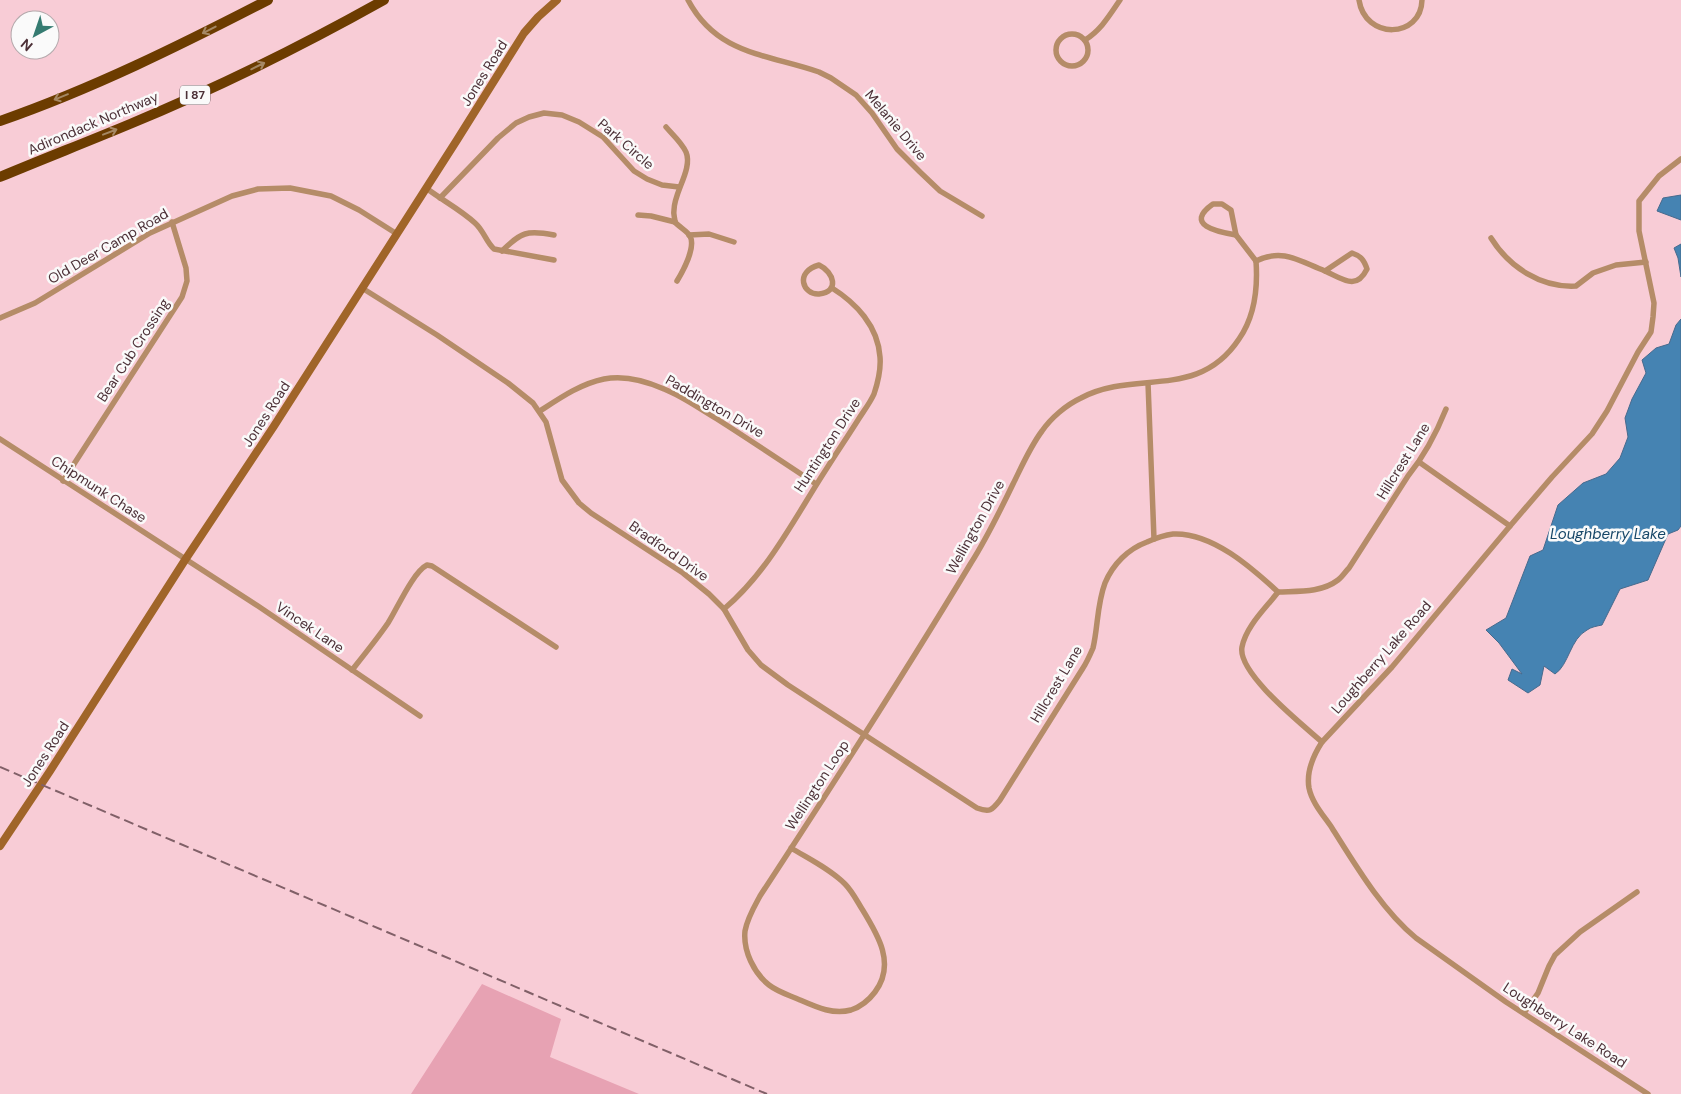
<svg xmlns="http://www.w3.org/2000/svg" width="1681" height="1094" viewBox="0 0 1681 1094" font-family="'DM Sans',sans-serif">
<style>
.green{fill:#e7a2b3}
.water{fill:#4583b2;stroke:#476a8d}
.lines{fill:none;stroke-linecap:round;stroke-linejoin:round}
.street{stroke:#b58c68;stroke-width:5.5}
.secondary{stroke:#a06529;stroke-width:8}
.highway{stroke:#6c3c00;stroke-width:10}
.rail{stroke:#816068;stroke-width:2;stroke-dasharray:10 5;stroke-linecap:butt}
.oneway{stroke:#a58864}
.labels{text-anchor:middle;stroke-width:5;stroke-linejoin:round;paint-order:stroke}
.shield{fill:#fafafa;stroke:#806d72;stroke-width:1}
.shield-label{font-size:12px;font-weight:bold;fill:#4c3037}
.street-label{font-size:14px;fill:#4c3037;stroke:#fafafa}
.water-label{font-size:15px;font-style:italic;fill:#164667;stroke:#fafafa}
</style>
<rect width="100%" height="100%" fill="#f8ccd6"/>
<path class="green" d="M 482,984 L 561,1019 L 550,1057 L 639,1094 L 411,1094 Z"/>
<g class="water">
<path d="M 1681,195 L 1681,220 L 1657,211 L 1663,198 Z"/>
<path d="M 1681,244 L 1681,277 L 1678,258 L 1674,248 Z"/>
<path d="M 1681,319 L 1681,526 L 1678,530 L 1668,534 L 1648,580 L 1620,589 L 1602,625 C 1597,626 1591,627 1587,630 C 1570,639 1569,665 1555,674 L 1544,666 L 1540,685 L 1528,693 L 1508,680 L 1512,669 L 1522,674 L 1499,643 L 1486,630 L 1506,618 L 1530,556 L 1543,550 L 1558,505 L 1583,483 L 1606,474 L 1620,458 L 1628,437 L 1625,418 L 1632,399 L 1646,373 L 1642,360 L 1656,348 L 1669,344 L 1676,325 Z"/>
</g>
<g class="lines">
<g class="street">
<path d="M 688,0 C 717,55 767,54 819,72 L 831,78 L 856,95 L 872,113 L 897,149 L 920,172 L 940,191 L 982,216"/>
<path d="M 1359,0 C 1365,40 1421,39 1422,0"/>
<circle cx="1072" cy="50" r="16"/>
<path d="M 1085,40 C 1101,30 1109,16 1120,0"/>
<path d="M 666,127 C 673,135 682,143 686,152 C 693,169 674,192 674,210 C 673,214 675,218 675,222"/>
<path d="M 426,188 C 442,200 461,210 475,223 C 484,231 486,242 494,249 L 554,260"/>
<path d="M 440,198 L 498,138 L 516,123 L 529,117 L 544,113 L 562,115 L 579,122 L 603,137 L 634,171 L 647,179 L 662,185 L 679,187"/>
<path d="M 1213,204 L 1222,204 L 1231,210 L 1236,235 C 1218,232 1183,225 1213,204 Z"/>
<path d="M 638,215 L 651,216 L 675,222"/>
<path d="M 675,222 C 679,227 687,231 690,236 C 696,247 683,271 677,281"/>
<path d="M 689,235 L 709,234 L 734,242"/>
<path d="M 1236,235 L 1256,261"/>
<path d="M 1491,238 C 1509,267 1541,288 1576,286 L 1593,273 L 1616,265 L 1646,262"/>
<path d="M 502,251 C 521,232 527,230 554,235"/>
<path d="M 1352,253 C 1361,256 1364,260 1367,269 C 1356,291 1343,279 1325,271 Z"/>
<path d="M 1256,261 C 1283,248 1299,261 1325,271"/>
<path d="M 819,265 C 834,272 840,292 819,294 C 803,295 794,272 819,265 Z"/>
<path d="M 362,288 L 437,335 L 508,383 L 533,403 L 546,422 L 562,480 L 579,503 L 591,513 L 683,573 L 709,594 L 724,609 L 748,650 L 761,665 L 788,685 L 977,808 C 990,813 992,810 1000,800 L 1083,668 C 1087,662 1090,655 1093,648 C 1098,627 1097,604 1105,583 C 1113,564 1128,549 1147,542 C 1156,538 1164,535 1173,534 C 1212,532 1252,568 1278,592 C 1298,591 1321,593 1338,580 C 1342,577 1345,572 1349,568 L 1408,476 C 1425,455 1436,434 1446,409"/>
<path d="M 0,318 L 35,303 L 150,233 L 232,196 L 258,189 L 290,188 L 331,196 L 359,210 L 397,234"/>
<path d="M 1148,383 L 1154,539"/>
<path d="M 540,411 C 560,398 580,384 604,379 C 624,375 646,381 664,389 C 682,396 700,409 717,419 C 750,440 783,462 816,484"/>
<path d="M 0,439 L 258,606 L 420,716"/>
<path d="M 1419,462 L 1510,526"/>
<path d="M 63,481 L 182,297 L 187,281 L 186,268 L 172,222"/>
<path d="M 1278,592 C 1266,608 1246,626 1242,647 C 1237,673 1303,725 1322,742"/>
<path d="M 724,609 C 769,571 795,517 827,468 C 837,452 848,436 858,420 C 863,412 870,403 874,394 C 878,382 881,369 880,357 C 878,326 856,303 832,288"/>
<path d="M 352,670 C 364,655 377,639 388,623 C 397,609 413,572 427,565 L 432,566 L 556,647"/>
<path d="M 791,848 C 809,859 830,869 845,884 C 852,891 857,901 862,909 C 878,935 896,964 875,992 C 869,1000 860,1007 851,1010 C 833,1015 816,1007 800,1000 C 789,995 778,992 769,985 C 754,973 743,951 745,931 C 747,919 754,907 760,896 C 832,786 903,676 971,563 C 987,538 1000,511 1013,484 C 1022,466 1030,447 1042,431 C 1051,418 1066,405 1081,398 C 1136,369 1198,401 1239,339 C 1255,316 1258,289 1256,261"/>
<path d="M 1524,1013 L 1538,993 L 1549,966 L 1555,955 L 1580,932 L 1637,892"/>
<path d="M 1648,1094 L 1506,1002 L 1416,938 C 1382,910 1356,866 1332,828 C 1324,816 1312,803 1309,788 C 1306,771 1313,756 1322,742 L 1392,667 L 1510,526 L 1552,477 L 1592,434 L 1607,411 L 1638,352 L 1651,332 L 1653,317 L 1654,303 L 1639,231 L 1639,201 L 1659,176 L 1681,159"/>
</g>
<path class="secondary" d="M 0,846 L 50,771 L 185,560 L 274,426 L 457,140 L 524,33 L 538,17 L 557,0"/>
<g class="highway">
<path d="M 0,121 C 92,89 181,45 268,0"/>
<path d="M 0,177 C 43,159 87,142 130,124 C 217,88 302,46 384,0"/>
</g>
<path class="rail" d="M 0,767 L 767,1094"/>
</g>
<defs><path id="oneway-shaft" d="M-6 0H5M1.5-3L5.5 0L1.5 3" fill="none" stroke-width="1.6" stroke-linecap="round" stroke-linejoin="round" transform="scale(1.25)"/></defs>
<g class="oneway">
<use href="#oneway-shaft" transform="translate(209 30) rotate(153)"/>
<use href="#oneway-shaft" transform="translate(258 66) rotate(-26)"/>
<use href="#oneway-shaft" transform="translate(61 97) rotate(158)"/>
<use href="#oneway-shaft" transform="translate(110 132) rotate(-21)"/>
</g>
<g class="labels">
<rect class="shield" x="180" y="85.5" width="30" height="19" rx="4"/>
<g class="shield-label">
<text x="195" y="99">I 87</text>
</g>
<g class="street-label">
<text transform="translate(484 73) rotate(-58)" y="5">Jones Road</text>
<text transform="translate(93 123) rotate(-23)" y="5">Adirondack Northway</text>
<text transform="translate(896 125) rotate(50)" y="5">Melanie Drive</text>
<text transform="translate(626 144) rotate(41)" y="5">Park Circle</text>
<text transform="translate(108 246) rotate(-30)" y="5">Old Deer Camp Road</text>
<text transform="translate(133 350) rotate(-57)" y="5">Bear Cub Crossing</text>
<text transform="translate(715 406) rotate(30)" y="5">Paddington Drive</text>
<text transform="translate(266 414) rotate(-57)" y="5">Jones Road</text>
<text transform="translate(827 445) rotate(-57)" y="5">Huntington Drive</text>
<text transform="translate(1403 461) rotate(-58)" y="5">Hillcrest Lane</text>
<text transform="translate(99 489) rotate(33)" y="5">Chipmunk Chase</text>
<text transform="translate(975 527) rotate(-61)" y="5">Wellington Drive</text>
<text transform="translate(669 551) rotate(35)" y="5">Bradford Drive</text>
<text transform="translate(310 627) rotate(34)" y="5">Vincek Lane</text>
<text transform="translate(1381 657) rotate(-49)" y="5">Loughberry Lake Road</text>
<text transform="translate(1056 684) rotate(-59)" y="5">Hillcrest Lane</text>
<text transform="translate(45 754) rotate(-57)" y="5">Jones Road</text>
<text transform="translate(817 785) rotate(-57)" y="5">Wellington Loop</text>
<text transform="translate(1565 1025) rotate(33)" y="5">Loughberry Lake Road</text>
</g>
<g class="water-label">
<text x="1608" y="539">Loughberry Lake</text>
</g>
</g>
<g transform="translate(35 35) rotate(220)"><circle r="24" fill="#fafafa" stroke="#b4a9ac"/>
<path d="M0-4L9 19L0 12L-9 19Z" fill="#357b71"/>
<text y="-8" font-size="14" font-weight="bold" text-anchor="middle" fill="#4c3037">N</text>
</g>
</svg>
